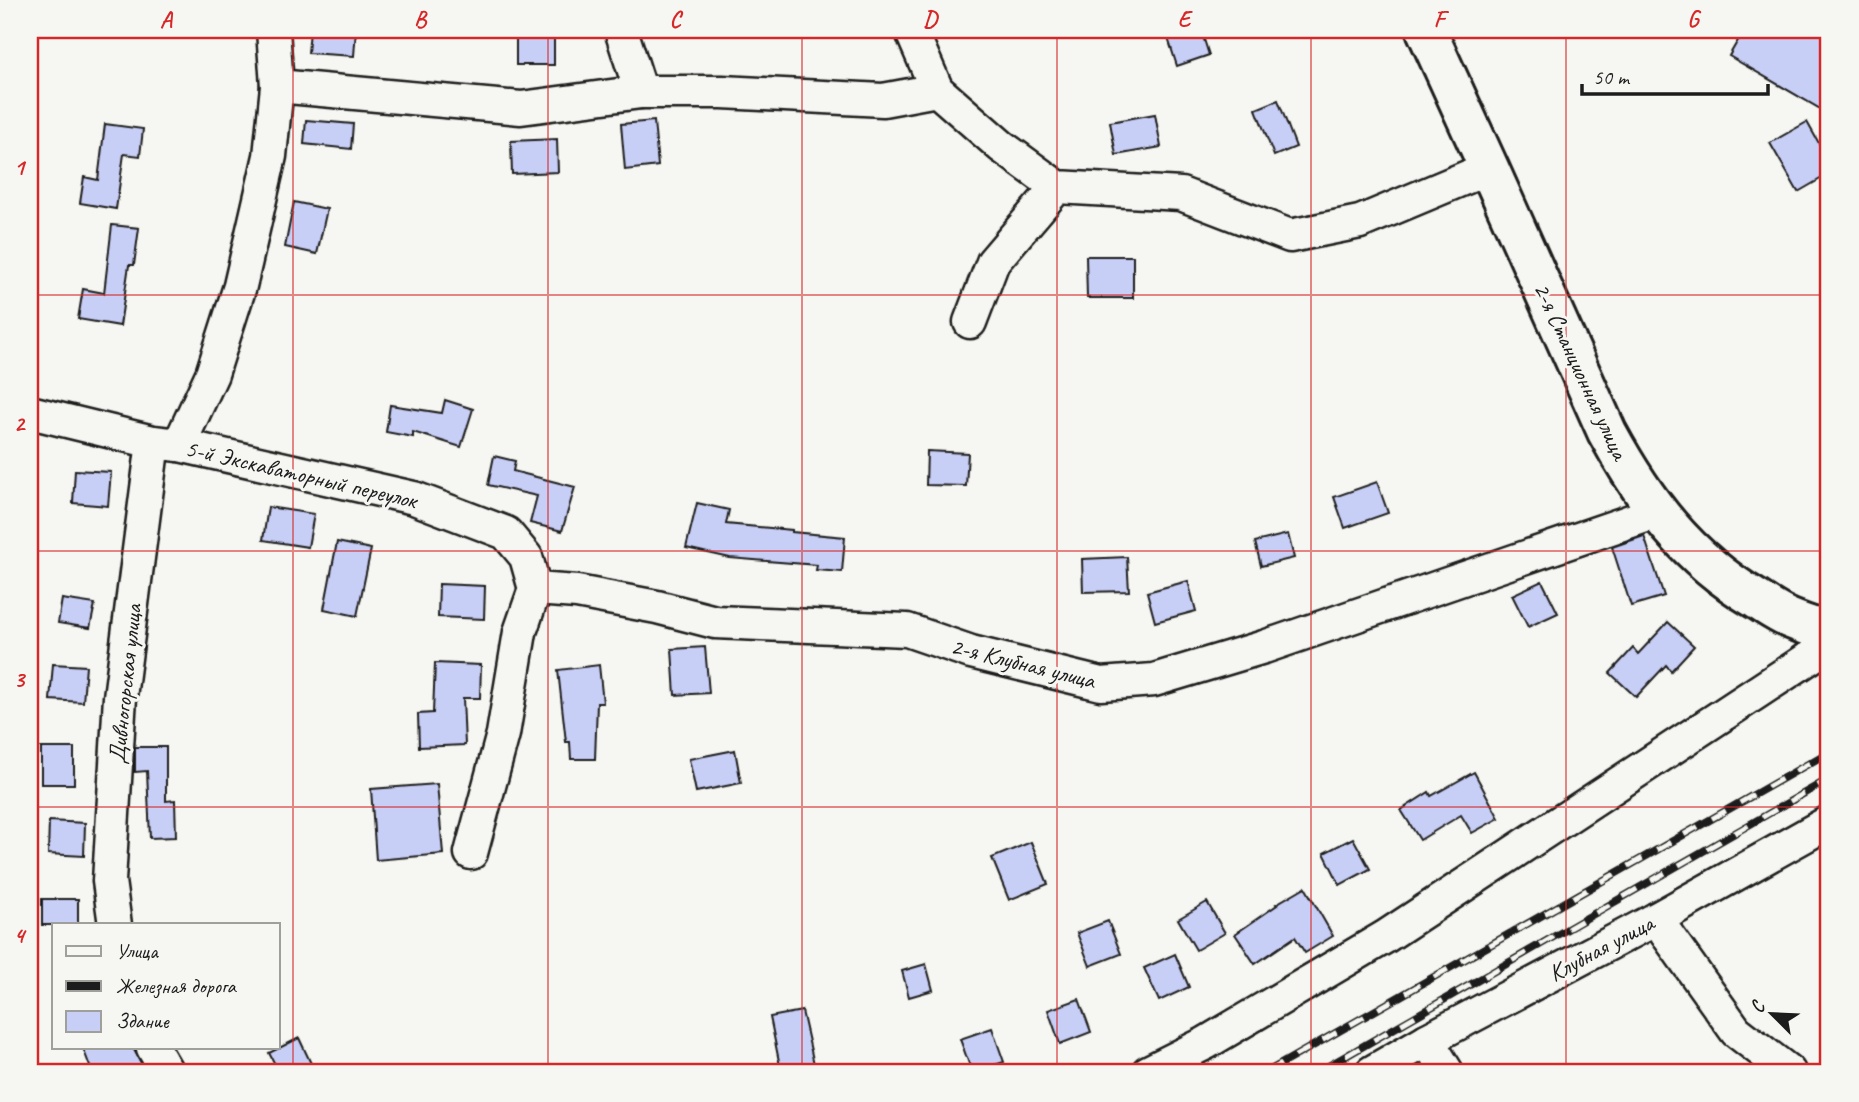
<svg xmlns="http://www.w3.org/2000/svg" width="1859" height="1102" viewBox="0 0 1859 1102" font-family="Caveat,sans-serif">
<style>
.building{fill:#c8cff7;stroke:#1c1c1c;stroke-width:2}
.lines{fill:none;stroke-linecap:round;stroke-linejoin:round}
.minor-casing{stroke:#1c1c1c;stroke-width:37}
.major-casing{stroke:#1c1c1c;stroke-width:44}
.minor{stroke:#f6f6f2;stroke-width:32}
.major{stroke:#f6f6f2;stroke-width:38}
.rail-casing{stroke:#1c1c1c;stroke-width:8}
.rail{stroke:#f6f6f2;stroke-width:5;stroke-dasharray:16;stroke-linecap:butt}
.grid{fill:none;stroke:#d62828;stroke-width:2;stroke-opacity:0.55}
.labels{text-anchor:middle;stroke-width:6;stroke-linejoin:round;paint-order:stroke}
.street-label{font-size:24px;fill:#1c1c1c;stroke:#f6f6f2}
.neatline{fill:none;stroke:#d62828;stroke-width:2.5}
.grid-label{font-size:23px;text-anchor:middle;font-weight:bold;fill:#d62828}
</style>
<rect width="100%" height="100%" fill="#f6f6f2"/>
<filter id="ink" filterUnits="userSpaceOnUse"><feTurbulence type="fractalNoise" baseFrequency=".0143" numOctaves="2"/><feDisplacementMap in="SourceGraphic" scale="14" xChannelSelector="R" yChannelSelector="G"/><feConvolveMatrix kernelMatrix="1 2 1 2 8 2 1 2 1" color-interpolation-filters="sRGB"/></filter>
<g filter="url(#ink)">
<g class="building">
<path d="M 310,30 L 356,30 L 354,56 L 308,53 Z"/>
<path d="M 1182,30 L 1201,30 L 1209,55 L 1177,66 L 1167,35 Z"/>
<path d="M 1744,30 L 1817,30 L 1829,37 L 1829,114 L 1729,56 Z"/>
<path d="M 554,37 L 554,65 L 516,65 L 516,38 Z"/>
<path d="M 1278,100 L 1296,147 L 1274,156 L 1256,109 Z"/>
<path d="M 1155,114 L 1161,147 L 1116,155 L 1110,122 Z"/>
<path d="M 306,120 L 353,124 L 351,149 L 304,144 Z"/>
<path d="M 654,121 L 658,166 L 625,170 L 621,124 Z"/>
<path d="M 1807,122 L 1829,161 L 1829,174 L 1798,192 L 1770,143 Z"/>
<path d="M 105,124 L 143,129 L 140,156 L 124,154 L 116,209 L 80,203 L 84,177 L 98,180 Z"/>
<path d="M 557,139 L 558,172 L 512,174 L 511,141 Z"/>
<path d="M 294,202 L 327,209 L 317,254 L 285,247 Z"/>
<path d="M 112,225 L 139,228 L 134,265 L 129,265 L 120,326 L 78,319 L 83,289 L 104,293 Z"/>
<path d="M 1086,256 L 1133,256 L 1133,298 L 1087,298 Z"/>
<path d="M 445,400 L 473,409 L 461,447 L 413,432 L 413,437 L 386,432 L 390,405 L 442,413 Z"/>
<path d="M 927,451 L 968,453 L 966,486 L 926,485 Z"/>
<path d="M 494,456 L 515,461 L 513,471 L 575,487 L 562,531 L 530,523 L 537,496 L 488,485 Z"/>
<path d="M 75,470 L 111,472 L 108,506 L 73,503 Z"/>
<path d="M 1377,482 L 1388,513 L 1345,528 L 1334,497 Z"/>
<path d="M 697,503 L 729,510 L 726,524 L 792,530 L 792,532 L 845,537 L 842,572 L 816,570 L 817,565 L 730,558 L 686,548 Z"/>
<path d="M 268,507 L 314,514 L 308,547 L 263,540 Z"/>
<path d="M 1288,534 L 1294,558 L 1261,566 L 1255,542 Z"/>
<path d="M 1644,536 L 1664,596 L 1631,606 L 1612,547 Z"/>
<path d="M 337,542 L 371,549 L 357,616 L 324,609 Z"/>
<path d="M 1127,557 L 1129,591 L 1083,592 L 1082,559 Z"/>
<path d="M 1188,581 L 1196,611 L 1155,622 L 1147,592 Z"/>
<path d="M 1542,581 L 1558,613 L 1528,627 L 1512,595 Z"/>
<path d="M 439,584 L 485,586 L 484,619 L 438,617 Z"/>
<path d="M 62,599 L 95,604 L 90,628 L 58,623 Z"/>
<path d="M 1668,622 L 1694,646 L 1671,671 L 1666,665 L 1636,697 L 1610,673 L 1633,648 L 1638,654 Z"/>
<path d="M 705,647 L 709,693 L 675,695 L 672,649 Z"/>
<path d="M 435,663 L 481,665 L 480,698 L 463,698 L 465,745 L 419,747 L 418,714 L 433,713 Z"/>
<path d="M 53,664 L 86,666 L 83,702 L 50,700 Z"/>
<path d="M 599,665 L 603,703 L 597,703 L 595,759 L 571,759 L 570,742 L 566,742 L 558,670 Z"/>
<path d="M 135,747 L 166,747 L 166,801 L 175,800 L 176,837 L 150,838 L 147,771 L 135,772 Z"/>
<rect x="41" y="748" width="33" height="36"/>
<path d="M 735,750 L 741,783 L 696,792 L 689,759 Z"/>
<path d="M 1474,772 L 1499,818 L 1472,833 L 1461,815 L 1420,840 L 1401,810 L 1429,792 L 1431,796 Z"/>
<path d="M 437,784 L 443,854 L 376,860 L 371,789 Z"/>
<path d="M 49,821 L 85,823 L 84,856 L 48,854 Z"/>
<path d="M 1353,838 L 1370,869 L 1340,885 L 1324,853 Z"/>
<path d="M 1031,842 L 1048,884 L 1009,900 L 992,858 Z"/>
<path d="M 1305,887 L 1333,936 L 1305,953 L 1295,937 L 1255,964 L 1235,934 L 1277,905 L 1276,904 Z"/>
<rect x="42" y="899" width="36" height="26"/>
<path d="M 1207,902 L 1225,933 L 1196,950 L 1178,919 Z"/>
<path d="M 1108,921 L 1121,954 L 1090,966 L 1077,933 Z"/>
<path d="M 1175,954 L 1189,987 L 1159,1001 L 1144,968 Z"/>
<path d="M 926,964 L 933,990 L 909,997 L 902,971 Z"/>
<path d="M 1079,999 L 1091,1032 L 1060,1044 L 1048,1010 Z"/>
<path d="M 802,1011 L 814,1064 L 781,1071 L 770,1017 Z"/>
<path d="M 992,1028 L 1004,1062 L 972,1072 L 960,1039 Z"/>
<path d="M 299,1038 L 315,1072 L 279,1072 L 269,1053 Z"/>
<path d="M 83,1048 L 133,1048 L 146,1072 L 92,1072 Z"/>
</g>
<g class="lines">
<g class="minor-casing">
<g id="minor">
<path d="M 621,30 L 641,92"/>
<path d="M 911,30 L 937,90 L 1001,146 L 1057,187 L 1181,194 L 1290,236 L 1360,222 L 1489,168"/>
<path d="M 277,86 L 521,108 L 641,92 L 722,92 L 883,100 L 937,90"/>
<path d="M 970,322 L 993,262 L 1057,187"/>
<path d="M 30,412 L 153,442 L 179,445 L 414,498 L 506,533 L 526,557 L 535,589"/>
<path d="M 179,445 L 212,374 L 240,286 L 270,156 L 277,86 L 273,30"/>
<path d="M 535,589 L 577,592 L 657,607 L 715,622 L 907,630 L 971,652 L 1101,684 L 1154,680 L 1264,647 L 1657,512"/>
<path d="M 471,853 L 503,734 L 520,632 L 535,589"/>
<path d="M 1656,919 L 1736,1031 L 1789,1072"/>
<path d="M 115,925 L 109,881 L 120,697 L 153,442"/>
<path d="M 1427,1040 L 1447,1072"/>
<path d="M 153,1048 L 167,1072"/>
<path d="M 1148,1072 L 1206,1043 L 1385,937 L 1829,645"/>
<path d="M 1372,1072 L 1427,1040 L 1656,919 L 1829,822"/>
</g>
</g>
<g class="major-casing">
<path id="major" d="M 1426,30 L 1489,168 L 1607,432 C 1645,502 1687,558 1756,599 C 1765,605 1774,611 1784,616 C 1798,623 1814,627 1829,633"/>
</g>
<use href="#minor" class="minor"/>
<use href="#major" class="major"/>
<g class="rail-casing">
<g id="rail">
<path d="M 1267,1072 L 1829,752"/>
<path d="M 1318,1072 L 1829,779"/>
</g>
</g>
<use href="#rail" class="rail"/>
</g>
</g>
<path class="grid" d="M 293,30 L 293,1072M 548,30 L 548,1072M 802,30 L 802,1072M 1057,30 L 1057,1072M 1311,30 L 1311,1072M 1566,30 L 1566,1072M 30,295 L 1829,295M 30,551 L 1829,551M 30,807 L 1829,807"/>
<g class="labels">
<g class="street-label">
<text transform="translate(1581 371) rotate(65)" y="8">2-я Станционная улица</text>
<text transform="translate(301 474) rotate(13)" y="8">5-й Экскаваторный переулок</text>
<text transform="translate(1023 663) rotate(14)" y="8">2-я Клубная улица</text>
<text transform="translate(125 684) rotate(-84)" y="8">Дивногорская улица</text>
<text transform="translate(1601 948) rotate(-28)" y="8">Клубная улица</text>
</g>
</g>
<rect width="1859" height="1102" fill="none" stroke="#f6f6f2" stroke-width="77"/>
<rect x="52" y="923" width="228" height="126" fill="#f6f6f2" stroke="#9f9f9c" stroke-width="2"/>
<rect x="66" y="946" width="35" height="10" fill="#f6f6f2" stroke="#9f9f9c" stroke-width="2"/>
<text x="116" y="958" font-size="21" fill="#1c1c1c">Улица</text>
<rect x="66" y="981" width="35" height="10" fill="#1c1c1c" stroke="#9f9f9c" stroke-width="2"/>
<text x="116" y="993" font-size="21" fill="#1c1c1c">Железная дорога</text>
<rect x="66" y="1011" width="35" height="21" fill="#c8cff7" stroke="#9f9f9c" stroke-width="2"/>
<text x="116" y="1028" font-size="21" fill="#1c1c1c">Здание</text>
<g transform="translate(1772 1014) rotate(294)" stroke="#f6f6f2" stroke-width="5" paint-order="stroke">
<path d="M0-5L12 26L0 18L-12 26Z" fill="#1c1c1c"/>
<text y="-10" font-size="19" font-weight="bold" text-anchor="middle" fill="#1c1c1c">С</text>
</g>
<path d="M1582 84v10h186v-10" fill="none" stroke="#1c1c1c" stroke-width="3.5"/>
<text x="1593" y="84" font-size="21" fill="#1c1c1c" stroke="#f6f6f2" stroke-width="5" paint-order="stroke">50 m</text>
<rect x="38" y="38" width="1782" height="1026" class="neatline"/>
<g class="grid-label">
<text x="166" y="27">A</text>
<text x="420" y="27">B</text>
<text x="675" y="27">C</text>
<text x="930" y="27">D</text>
<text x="1184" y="27">E</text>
<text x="1439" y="27">F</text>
<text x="1693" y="27">G</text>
<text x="19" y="175">1</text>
<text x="19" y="431">2</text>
<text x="19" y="687">3</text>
<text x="19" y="943">4</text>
</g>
</svg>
